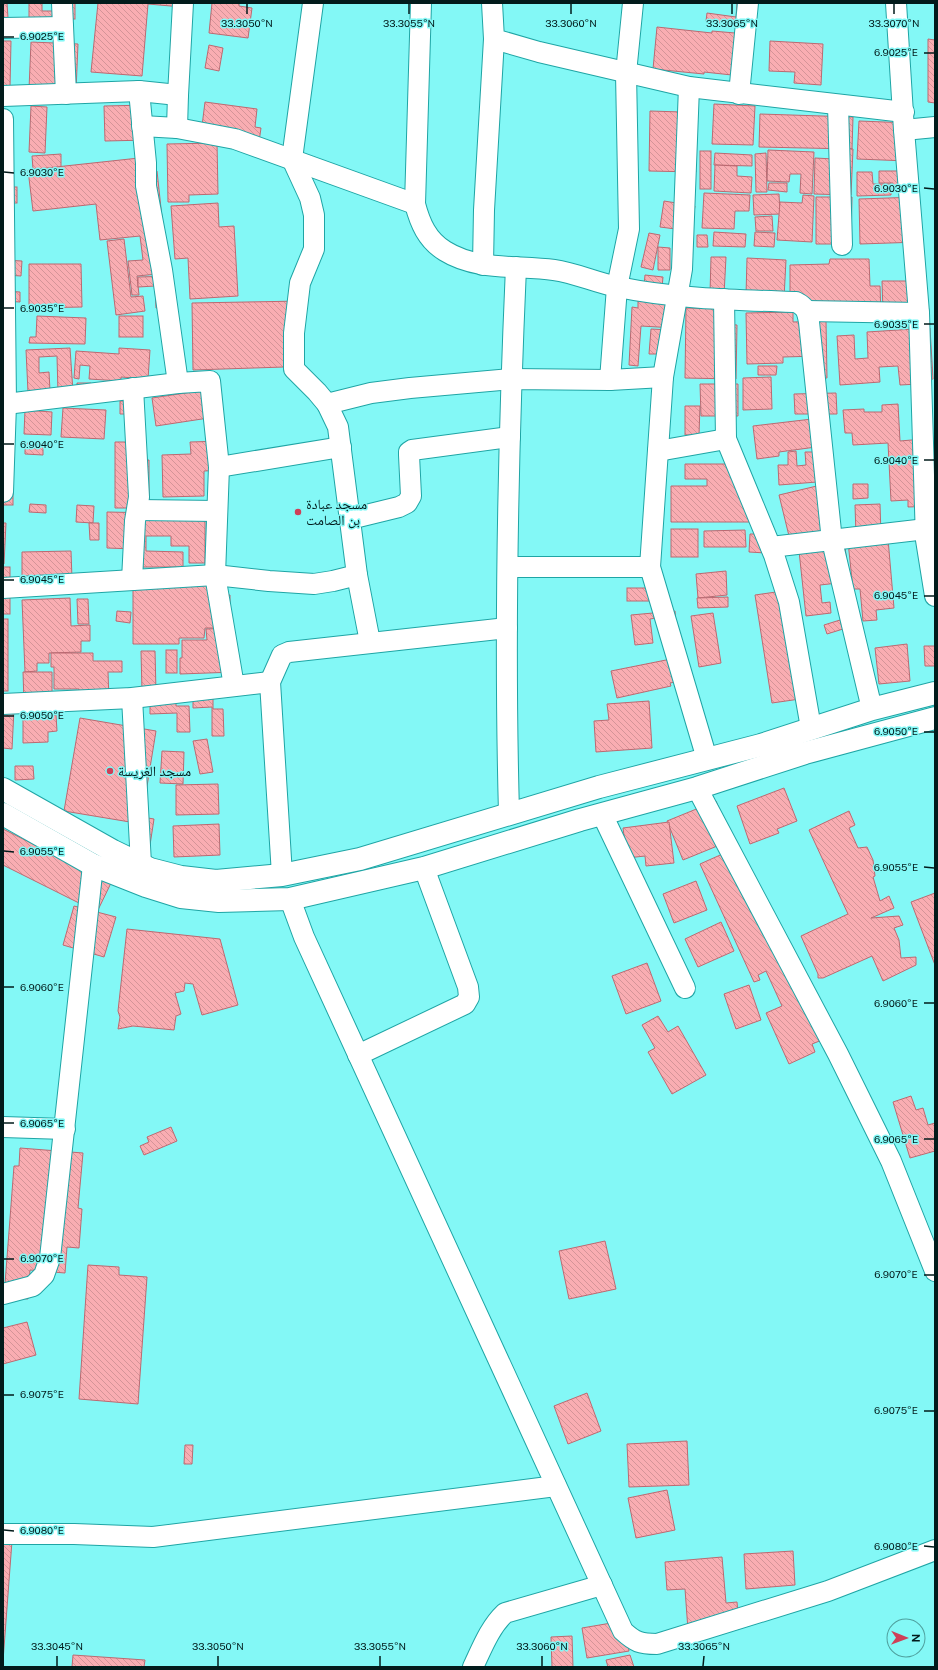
<svg xmlns="http://www.w3.org/2000/svg" width="938" height="1670" viewBox="0 0 938 1670" font-family="'Public Sans','Noto Naskh Arabic',sans-serif">
<style>
.building{fill:url(#building-back-hatch);stroke:#bc6971}
.lines{fill:none;stroke-linecap:round;stroke-linejoin:round}
.minor-casing{stroke:#1fa5a5;stroke-width:22}
.major-casing{stroke:#1fa5a5;stroke-width:24}
.minor{stroke:#fff;stroke-width:20}
.major{stroke:#fff;stroke-width:22}
.ticks{fill:none;stroke:#021b1b;stroke-width:1.5}
.poi-dot{fill:#cf3f58;stroke:#83f8f6;stroke-width:1.5}
.labels{text-anchor:middle;stroke-width:3;stroke-linejoin:round;paint-order:stroke}
.poi-label{font-size:14px;fill:#021b1b;stroke:#83f8f6;text-anchor:start}
.ticks-label{font-size:10px;text-anchor:middle;fill:#021b1b;stroke:#83f8f6;stroke-width:3;stroke-linejoin:round;paint-order:stroke}
</style>
<defs>
<pattern id="building-back-hatch" width="6" height="6" patternUnits="userSpaceOnUse"><rect width="6" height="6" fill="#f9adb2"/><path d="M-1 5l2 2M0 0l6 6M5-1l2 2" fill="none" stroke="#d49498"/></pattern>
</defs>
<rect width="100%" height="100%" fill="#83f8f6"/>
<g class="building">
<path d="M 3,3 L 7,3 L 8,18 L 3,18 Z"/>
<path d="M 29,3 L 42,3 L 42,11 L 56,11 L 56,20 L 29,21 Z"/>
<rect x="65" y="3" width="10" height="16"/>
<path d="M 98,3 L 183,3 L 182,7 L 148,4 L 142,76 L 91,72 Z"/>
<path d="M 212,3 L 239,3 L 239,6 L 252,8 L 248,38 L 209,33 Z"/>
<path d="M 737,3 L 754,3 L 751,27 L 706,21 L 707,13 L 736,17 Z"/>
<path d="M 657,27 L 712,33 L 712,31 L 735,33 L 734,46 L 748,47 L 732,75 L 704,72 L 704,74 L 653,69 Z"/>
<path d="M 935,34 L 935,103 L 928,102 L 928,39 L 935,40 Z"/>
<path d="M 3,41 L 11,41 L 10,87 L 3,87 Z"/>
<path d="M 770,41 L 823,44 L 821,85 L 794,83 L 795,72 L 769,71 Z"/>
<path d="M 31,42 L 78,44 L 76,91 L 29,89 Z"/>
<path d="M 209,45 L 223,48 L 219,71 L 205,68 Z"/>
<path d="M 205,102 L 257,109 L 255,127 L 261,128 L 259,142 L 201,134 Z"/>
<path d="M 714,104 L 755,106 L 753,145 L 712,144 Z"/>
<path d="M 149,105 L 149,140 L 105,141 L 104,106 Z"/>
<path d="M 31,106 L 47,107 L 45,153 L 29,152 Z"/>
<path d="M 650,111 L 682,112 L 696,172 L 649,171 Z"/>
<path d="M 760,114 L 853,117 L 852,149 L 759,147 Z"/>
<path d="M 859,121 L 910,123 L 908,161 L 857,159 Z"/>
<path d="M 217,143 L 218,194 L 189,195 L 189,202 L 168,202 L 167,144 Z"/>
<path d="M 834,148 L 853,149 L 851,195 L 814,194 L 815,158 L 834,159 Z"/>
<path d="M 768,150 L 814,152 L 812,194 L 800,193 L 801,174 L 790,174 L 789,182 L 767,181 Z"/>
<rect x="700" y="151" width="11" height="38"/>
<path d="M 715,153 L 752,155 L 752,166 L 714,165 Z"/>
<path d="M 766,153 L 767,192 L 756,192 L 755,154 Z"/>
<path d="M 61,154 L 61,168 L 33,169 L 32,156 Z"/>
<path d="M 139,158 L 141,173 L 157,171 L 168,273 L 137,276 L 139,295 L 132,295 L 128,261 L 143,260 L 140,236 L 100,240 L 96,204 L 33,211 L 28,170 Z"/>
<path d="M 715,165 L 737,166 L 737,176 L 752,177 L 751,193 L 714,191 Z"/>
<path d="M 879,171 L 909,171 L 910,188 L 893,188 L 893,183 L 879,183 Z"/>
<path d="M 857,172 L 872,172 L 873,184 L 892,184 L 891,195 L 857,196 Z"/>
<path d="M 769,183 L 787,183 L 787,192 L 768,190 Z"/>
<rect x="3" y="187" width="14" height="16"/>
<path d="M 704,193 L 750,195 L 749,211 L 735,211 L 734,229 L 702,228 Z"/>
<path d="M 779,194 L 780,214 L 754,215 L 753,195 Z"/>
<path d="M 803,195 L 814,196 L 812,242 L 777,240 L 780,202 L 802,203 Z"/>
<path d="M 816,197 L 852,197 L 851,244 L 816,244 Z"/>
<path d="M 918,197 L 919,242 L 860,244 L 859,199 Z"/>
<path d="M 664,201 L 695,206 L 691,231 L 660,227 Z"/>
<path d="M 218,203 L 219,227 L 234,226 L 238,296 L 190,299 L 188,258 L 175,259 L 171,206 Z"/>
<path d="M 772,216 L 773,231 L 756,231 L 755,217 Z"/>
<path d="M 714,232 L 746,234 L 745,247 L 713,246 Z"/>
<path d="M 755,232 L 775,233 L 774,247 L 754,246 Z"/>
<path d="M 649,233 L 660,235 L 653,270 L 641,267 Z"/>
<path d="M 697,235 L 707,235 L 708,247 L 697,247 Z"/>
<path d="M 124,239 L 131,297 L 143,296 L 145,311 L 116,315 L 107,241 Z"/>
<path d="M 658,247 L 670,248 L 670,270 L 658,270 Z"/>
<path d="M 711,257 L 726,257 L 724,295 L 710,294 Z"/>
<path d="M 747,258 L 786,260 L 784,298 L 746,296 Z"/>
<path d="M 830,259 L 869,259 L 870,286 L 880,286 L 881,315 L 790,305 L 790,265 L 829,264 Z"/>
<path d="M 3,260 L 22,261 L 21,276 L 6,275 L 5,291 L 20,292 L 20,302 L 3,301 Z"/>
<path d="M 29,264 L 81,264 L 82,307 L 29,308 Z"/>
<path d="M 645,275 L 663,277 L 662,287 L 644,286 Z"/>
<path d="M 173,276 L 173,308 L 156,308 L 155,286 L 138,287 L 138,277 Z"/>
<path d="M 882,281 L 921,281 L 922,311 L 883,312 Z"/>
<path d="M 638,297 L 677,300 L 675,328 L 641,326 L 638,366 L 629,365 L 632,307 L 638,308 Z"/>
<path d="M 302,301 L 284,367 L 193,370 L 192,303 Z"/>
<path d="M 686,308 L 724,309 L 724,324 L 737,325 L 736,379 L 685,378 Z"/>
<path d="M 793,312 L 793,322 L 826,321 L 827,378 L 818,378 L 818,356 L 783,357 L 783,363 L 747,364 L 746,313 Z"/>
<path d="M 37,316 L 86,318 L 85,344 L 29,343 L 30,337 L 36,337 Z"/>
<rect x="119" y="316" width="24" height="21"/>
<path d="M 930,328 L 933,379 L 918,384 L 900,385 L 898,366 L 879,367 L 880,382 L 840,385 L 837,336 L 854,335 L 855,359 L 868,358 L 867,332 Z"/>
<path d="M 651,329 L 671,330 L 657,354 L 649,354 Z"/>
<path d="M 70,348 L 73,392 L 58,393 L 57,356 L 39,357 L 39,373 L 49,372 L 50,391 L 28,392 L 26,350 Z"/>
<path d="M 119,348 L 150,350 L 148,379 L 121,377 L 121,381 L 89,379 L 90,366 L 80,365 L 79,379 L 74,378 L 76,351 L 119,354 Z"/>
<path d="M 758,366 L 777,366 L 776,375 L 758,375 Z"/>
<path d="M 771,377 L 772,409 L 743,410 L 743,378 Z"/>
<path d="M 77,383 L 91,383 L 90,393 L 77,393 Z"/>
<path d="M 700,384 L 738,384 L 738,416 L 701,416 Z"/>
<path d="M 212,389 L 215,417 L 156,426 L 152,398 Z"/>
<path d="M 836,393 L 837,414 L 795,414 L 794,394 Z"/>
<path d="M 120,401 L 139,401 L 140,414 L 120,414 Z"/>
<path d="M 898,404 L 900,441 L 923,439 L 924,463 L 935,462 L 935,506 L 908,507 L 908,500 L 891,501 L 888,443 L 853,445 L 852,433 L 845,433 L 843,410 L 864,409 L 864,412 L 882,412 L 882,405 Z"/>
<path d="M 685,406 L 700,406 L 699,435 L 685,435 Z"/>
<path d="M 63,408 L 106,410 L 104,439 L 61,437 Z"/>
<path d="M 25,410 L 52,412 L 51,435 L 24,434 Z"/>
<path d="M 812,419 L 816,447 L 779,452 L 779,456 L 757,459 L 753,426 Z"/>
<path d="M 224,441 L 225,470 L 204,471 L 204,496 L 163,497 L 162,455 L 191,454 L 190,442 Z"/>
<path d="M 115,442 L 143,442 L 143,460 L 149,460 L 149,508 L 115,508 Z"/>
<path d="M 25,443 L 43,444 L 43,455 L 25,454 Z"/>
<path d="M 796,451 L 797,466 L 806,465 L 805,452 L 815,452 L 817,482 L 779,485 L 778,465 L 788,465 L 788,452 Z"/>
<path d="M 685,464 L 746,464 L 755,522 L 671,522 L 671,486 L 707,486 L 707,479 L 685,479 Z"/>
<rect x="3" y="484" width="10" height="21"/>
<path d="M 853,484 L 868,484 L 868,498 L 853,499 Z"/>
<path d="M 821,485 L 832,530 L 790,540 L 779,495 Z"/>
<path d="M 30,504 L 46,505 L 46,513 L 29,512 Z"/>
<path d="M 880,504 L 881,535 L 856,535 L 855,505 Z"/>
<path d="M 77,505 L 94,506 L 93,523 L 76,522 Z"/>
<path d="M 107,512 L 205,514 L 205,563 L 189,563 L 189,546 L 171,546 L 171,536 L 146,536 L 146,551 L 183,552 L 183,567 L 135,567 L 135,549 L 107,548 Z"/>
<path d="M 3,523 L 6,523 L 4,564 L 3,564 Z"/>
<path d="M 89,523 L 99,523 L 99,540 L 90,540 Z"/>
<rect x="671" y="529" width="27" height="28"/>
<path d="M 745,530 L 746,547 L 704,547 L 704,531 Z"/>
<path d="M 750,534 L 767,534 L 766,553 L 749,552 Z"/>
<path d="M 888,539 L 894,608 L 876,610 L 877,620 L 863,621 L 860,589 L 853,589 L 848,542 Z"/>
<path d="M 845,546 L 852,610 L 838,583 L 820,585 L 822,603 L 830,602 L 831,613 L 806,616 L 799,551 Z"/>
<path d="M 71,551 L 72,579 L 22,580 L 22,552 Z"/>
<rect x="3" y="567" width="7" height="47"/>
<path d="M 726,571 L 727,595 L 698,598 L 696,574 Z"/>
<path d="M 219,581 L 219,595 L 230,595 L 230,607 L 223,628 L 205,628 L 204,638 L 179,638 L 179,644 L 133,644 L 133,585 Z"/>
<rect x="627" y="588" width="24" height="13"/>
<path d="M 783,591 L 800,699 L 772,703 L 755,595 Z"/>
<path d="M 728,597 L 728,607 L 698,608 L 697,598 Z"/>
<path d="M 70,598 L 71,626 L 90,625 L 90,641 L 81,641 L 81,652 L 49,653 L 49,663 L 37,663 L 37,671 L 25,672 L 22,600 Z"/>
<path d="M 77,599 L 88,599 L 89,624 L 78,624 Z"/>
<path d="M 117,611 L 131,612 L 130,623 L 116,621 Z"/>
<path d="M 675,611 L 677,636 L 662,617 L 650,619 L 653,643 L 635,645 L 631,615 Z"/>
<path d="M 713,613 L 721,663 L 699,667 L 691,616 Z"/>
<rect x="3" y="619" width="5" height="72"/>
<path d="M 840,620 L 843,629 L 827,634 L 824,625 Z"/>
<path d="M 233,628 L 235,672 L 180,674 L 180,658 L 182,658 L 182,640 L 207,640 L 206,629 Z"/>
<path d="M 907,644 L 910,681 L 879,684 L 875,648 Z"/>
<path d="M 924,646 L 935,646 L 935,666 L 925,666 Z"/>
<rect x="166" y="650" width="11" height="23"/>
<path d="M 141,651 L 155,651 L 156,692 L 142,692 Z"/>
<path d="M 51,653 L 93,653 L 93,661 L 122,661 L 122,672 L 108,672 L 109,700 L 79,700 L 79,689 L 54,689 L 54,667 L 51,667 Z"/>
<path d="M 681,657 L 686,680 L 670,683 L 671,686 L 617,698 L 611,671 Z"/>
<path d="M 23,672 L 52,672 L 52,703 L 24,703 Z"/>
<path d="M 193,697 L 213,697 L 213,709 L 223,709 L 224,736 L 212,736 L 212,707 L 193,708 Z"/>
<path d="M 150,700 L 176,700 L 176,706 L 189,706 L 190,732 L 177,732 L 177,713 L 150,714 Z"/>
<path d="M 649,701 L 652,748 L 596,752 L 594,721 L 609,720 L 607,704 Z"/>
<path d="M 3,708 L 14,709 L 12,749 L 3,748 Z"/>
<path d="M 56,715 L 57,731 L 48,732 L 48,742 L 23,743 L 23,716 Z"/>
<path d="M 80,718 L 156,731 L 142,817 L 154,819 L 150,845 L 136,823 L 64,811 Z"/>
<path d="M 207,739 L 213,772 L 200,774 L 193,741 Z"/>
<path d="M 162,751 L 184,752 L 183,784 L 160,783 Z"/>
<path d="M 15,766 L 33,766 L 34,779 L 15,780 Z"/>
<path d="M 218,784 L 219,814 L 176,815 L 176,785 Z"/>
<path d="M 784,788 L 797,821 L 777,829 L 779,833 L 750,844 L 737,806 Z"/>
<path d="M 716,801 L 732,840 L 683,860 L 667,821 Z"/>
<path d="M 849,811 L 855,825 L 849,828 L 858,848 L 867,847 L 873,860 L 875,876 L 873,877 L 880,901 L 889,896 L 894,908 L 871,918 L 899,916 L 903,925 L 894,928 L 899,940 L 901,958 L 916,957 L 916,965 L 883,981 L 872,956 L 823,978 L 818,978 L 818,974 L 801,936 L 848,914 L 809,830 Z"/>
<path d="M 669,822 L 674,863 L 646,866 L 645,856 L 627,858 L 623,828 Z"/>
<path d="M 219,824 L 220,855 L 174,857 L 173,826 Z"/>
<path d="M 3,829 L 111,883 L 97,912 L 3,865 Z"/>
<path d="M 736,848 L 822,1040 L 812,1044 L 815,1052 L 789,1064 L 766,1013 L 782,1006 L 766,971 L 758,975 L 760,980 L 754,982 L 700,864 Z"/>
<path d="M 696,881 L 707,910 L 674,923 L 663,894 Z"/>
<path d="M 935,893 L 935,965 L 911,902 Z"/>
<path d="M 74,906 L 116,917 L 104,957 L 63,945 Z"/>
<path d="M 721,922 L 734,951 L 698,967 L 685,939 Z"/>
<path d="M 127,929 L 220,939 L 238,1005 L 202,1015 L 193,984 L 185,983 L 184,991 L 175,993 L 181,1014 L 176,1016 L 174,1030 L 133,1026 L 118,1029 L 120,1017 L 118,1011 Z"/>
<path d="M 647,963 L 661,1001 L 626,1014 L 612,976 Z"/>
<path d="M 749,985 L 761,1020 L 736,1029 L 724,994 Z"/>
<path d="M 658,1016 L 668,1032 L 678,1026 L 706,1075 L 672,1094 L 648,1052 L 655,1048 L 642,1025 Z"/>
<path d="M 911,1096 L 916,1110 L 923,1108 L 928,1125 L 935,1123 L 935,1151 L 910,1158 L 893,1102 Z"/>
<path d="M 171,1127 L 177,1141 L 144,1155 L 140,1146 L 149,1142 L 147,1137 Z"/>
<path d="M 20,1148 L 83,1153 L 78,1208 L 82,1209 L 79,1248 L 67,1247 L 65,1273 L 30,1270 L 28,1299 L 4,1297 L 14,1166 L 19,1166 Z"/>
<path d="M 605,1241 L 616,1289 L 569,1299 L 559,1251 Z"/>
<path d="M 88,1265 L 119,1267 L 119,1275 L 147,1277 L 138,1404 L 79,1399 Z"/>
<path d="M 27,1322 L 36,1355 L 3,1364 L 3,1328 Z"/>
<path d="M 587,1393 L 601,1431 L 568,1444 L 554,1406 Z"/>
<path d="M 687,1441 L 689,1485 L 629,1487 L 627,1444 Z"/>
<path d="M 185,1445 L 193,1445 L 192,1464 L 184,1464 Z"/>
<path d="M 667,1490 L 675,1530 L 636,1538 L 628,1498 Z"/>
<path d="M 3,1534 L 12,1541 L 3,1661 Z"/>
<path d="M 793,1551 L 795,1585 L 746,1589 L 744,1554 Z"/>
<path d="M 722,1557 L 726,1603 L 737,1602 L 739,1626 L 688,1630 L 685,1589 L 667,1590 L 665,1562 Z"/>
<path d="M 623,1621 L 629,1651 L 587,1658 L 582,1628 Z"/>
<path d="M 572,1636 L 573,1667 L 552,1667 L 551,1637 Z"/>
<path d="M 73,1655 L 145,1660 L 144,1667 L 72,1667 Z"/>
<path d="M 630,1655 L 634,1667 L 608,1667 L 606,1660 Z"/>
</g>
<g class="lines">
<g class="minor-casing">
<g id="minor">
<path d="M 62,3 L 66,94"/>
<path d="M 313,3 L 292,159 L 310,198 L 314,215 L 314,249 L 300,283 L 294,333 L 294,369 L 317,392 L 327,404 L 338,427 L 357,575 L 370,642"/>
<path d="M 421,3 L 415,204 C 420,223 427,240 445,251 C 477,271 518,265 554,270 C 576,273 596,283 618,287 C 676,299 737,300 796,302 C 806,307 807,311 809,322 L 832,541 L 872,709"/>
<path d="M 492,3 L 494,39 L 539,52 L 689,87 L 904,112"/>
<path d="M 896,3 L 904,130 L 919,313 L 926,540 L 935,596"/>
<path d="M 3,28 L 63,27"/>
<path d="M 689,87 L 682,269 L 663,377 L 650,567 L 707,759"/>
<path d="M 139,91 L 146,163 L 146,186 L 162,270 L 178,383"/>
<path d="M 739,94 L 748,3"/>
<path d="M 3,96 L 139,91 L 178,95"/>
<path d="M 838,105 L 842,245"/>
<path d="M 3,119 L 6,404 L 3,492"/>
<path d="M 142,126 L 177,128 L 235,139 L 415,204"/>
<path d="M 177,128 L 178,95 L 183,3"/>
<path d="M 904,130 L 935,127"/>
<path d="M 483,265 L 484,210 L 494,39"/>
<path d="M 724,299 L 726,439 L 774,555 L 789,602 L 811,728"/>
<path d="M 807,311 L 919,313"/>
<path d="M 610,380 L 617,287 L 629,229 L 626,73 L 633,3"/>
<path d="M 6,404 L 178,383 L 210,381 L 219,467 L 215,575 L 234,686"/>
<path d="M 327,404 L 371,393 L 410,388 L 511,379 L 610,380 L 663,377"/>
<path d="M 658,451 L 726,439"/>
<path d="M 219,467 L 341,447"/>
<path d="M 138,510 L 217,511"/>
<path d="M 350,519 L 399,507 L 407,503 L 411,496 L 409,455 L 409,452 L 412,450 L 510,437"/>
<path d="M 771,547 L 926,529"/>
<path d="M 508,567 L 650,567"/>
<path d="M 132,580 L 135,521 L 139,497 L 133,388"/>
<path d="M 3,588 L 215,575 L 269,581 L 314,584 L 333,581 L 357,575"/>
<path d="M 132,698 L 141,864"/>
<path d="M 3,704 L 132,698 L 270,682"/>
<path d="M 697,788 L 838,1054 L 891,1161 L 935,1271"/>
<path d="M 509,813 C 504,631 508,448 516,267"/>
<path d="M 602,814 L 685,988"/>
<path d="M 282,875 L 270,682 L 282,655 L 289,652 L 507,628"/>
<path d="M 290,899 L 304,937 L 623,1631 C 635,1642 640,1644 657,1644 L 828,1591 L 935,1550"/>
<path d="M 358,1055 L 465,1004 L 469,997 L 468,987 L 424,868"/>
<path d="M 3,1127 L 65,1129"/>
<path d="M 3,1294 L 33,1286 L 44,1275 L 50,1258 L 93,865"/>
<path d="M 3,1534 L 74,1534 L 153,1537 L 556,1486"/>
<path d="M 473,1667 C 482,1648 490,1627 505,1613 L 602,1585"/>
</g>
</g>
<g class="major-casing">
<g id="major">
<path d="M 3,789 L 113,851 L 150,869 L 181,877 L 216,881 L 282,875 L 360,859 L 599,787 L 761,745 L 872,709 L 935,693"/>
<path d="M 3,814 L 93,865 L 146,886 L 181,897 L 219,901 L 290,899 L 424,868 L 580,820 L 697,788 L 805,753 L 935,718"/>
</g>
</g>
<use href="#minor" class="minor"/>
<use href="#major" class="major"/>
</g>
<path class="ticks" d="M 247,14 L 247,4M 409,14 L 409,4M 571,14 L 571,4M 732,14 L 732,4M 894,14 L 894,4M 4,37 L 14,37M 924,53 L 934,53M 4,172 L 14,173M 924,188 L 934,189M 4,308 L 14,308M 924,324 L 934,324M 4,444 L 14,444M 924,460 L 934,460M 4,580 L 14,580M 924,596 L 934,596M 4,716 L 14,716M 924,732 L 934,732M 4,851 L 14,852M 924,867 L 934,868M 4,987 L 14,987M 924,1003 L 934,1003M 4,1123 L 14,1123M 924,1139 L 934,1139M 4,1259 L 14,1259M 924,1275 L 934,1275M 4,1395 L 14,1395M 924,1411 L 934,1411M 4,1530 L 14,1531M 924,1546 L 934,1547M 57,1666 L 57,1656M 218,1666 L 218,1656M 380,1666 L 380,1656M 542,1666 L 542,1656M 703,1666 L 704,1656"/>
<g class="poi-dot">
<circle cx="298" cy="512" r="4"/>
<circle cx="110" cy="771" r="4"/>
</g>
<g class="labels">
<g class="poi-label">
<text x="306" y="509">مسجد عبادة<tspan x="306" dy="16">بن الصامت</tspan></text>
<text x="118" y="776">مسجد الغريسة</text>
</g>
</g>
<g class="ticks-label">
<text x="247" y="27">33.3050°N</text>
<text x="409" y="27">33.3055°N</text>
<text x="571" y="27">33.3060°N</text>
<text x="732" y="27">33.3065°N</text>
<text x="894" y="27">33.3070°N</text>
<text x="42" y="40">6.9025°E</text>
<text x="896" y="56">6.9025°E</text>
<text x="42" y="176">6.9030°E</text>
<text x="896" y="192">6.9030°E</text>
<text x="42" y="312">6.9035°E</text>
<text x="896" y="328">6.9035°E</text>
<text x="42" y="448">6.9040°E</text>
<text x="896" y="464">6.9040°E</text>
<text x="42" y="583">6.9045°E</text>
<text x="896" y="599">6.9045°E</text>
<text x="42" y="719">6.9050°E</text>
<text x="896" y="735">6.9050°E</text>
<text x="42" y="855">6.9055°E</text>
<text x="896" y="871">6.9055°E</text>
<text x="42" y="991">6.9060°E</text>
<text x="896" y="1007">6.9060°E</text>
<text x="42" y="1127">6.9065°E</text>
<text x="896" y="1143">6.9065°E</text>
<text x="42" y="1262">6.9070°E</text>
<text x="896" y="1278">6.9070°E</text>
<text x="42" y="1398">6.9075°E</text>
<text x="896" y="1414">6.9075°E</text>
<text x="42" y="1534">6.9080°E</text>
<text x="896" y="1550">6.9080°E</text>
<text x="57" y="1650">33.3045°N</text>
<text x="218" y="1650">33.3050°N</text>
<text x="380" y="1650">33.3055°N</text>
<text x="542" y="1650">33.3060°N</text>
<text x="704" y="1650">33.3065°N</text>
</g>
<rect width="938" height="1670" fill="none" stroke="#021b1b" stroke-width="8"/>
<g transform="translate(906 1638) rotate(91)"><circle r="19" fill="#83f8f6" stroke="#4fa09e"/>
<path d="M0-3L7 15L0 10L-7 15Z" fill="#cf3f58"/>
<text y="-6" font-size="11" font-weight="bold" text-anchor="middle" fill="#021b1b">N</text>
</g>
</svg>
